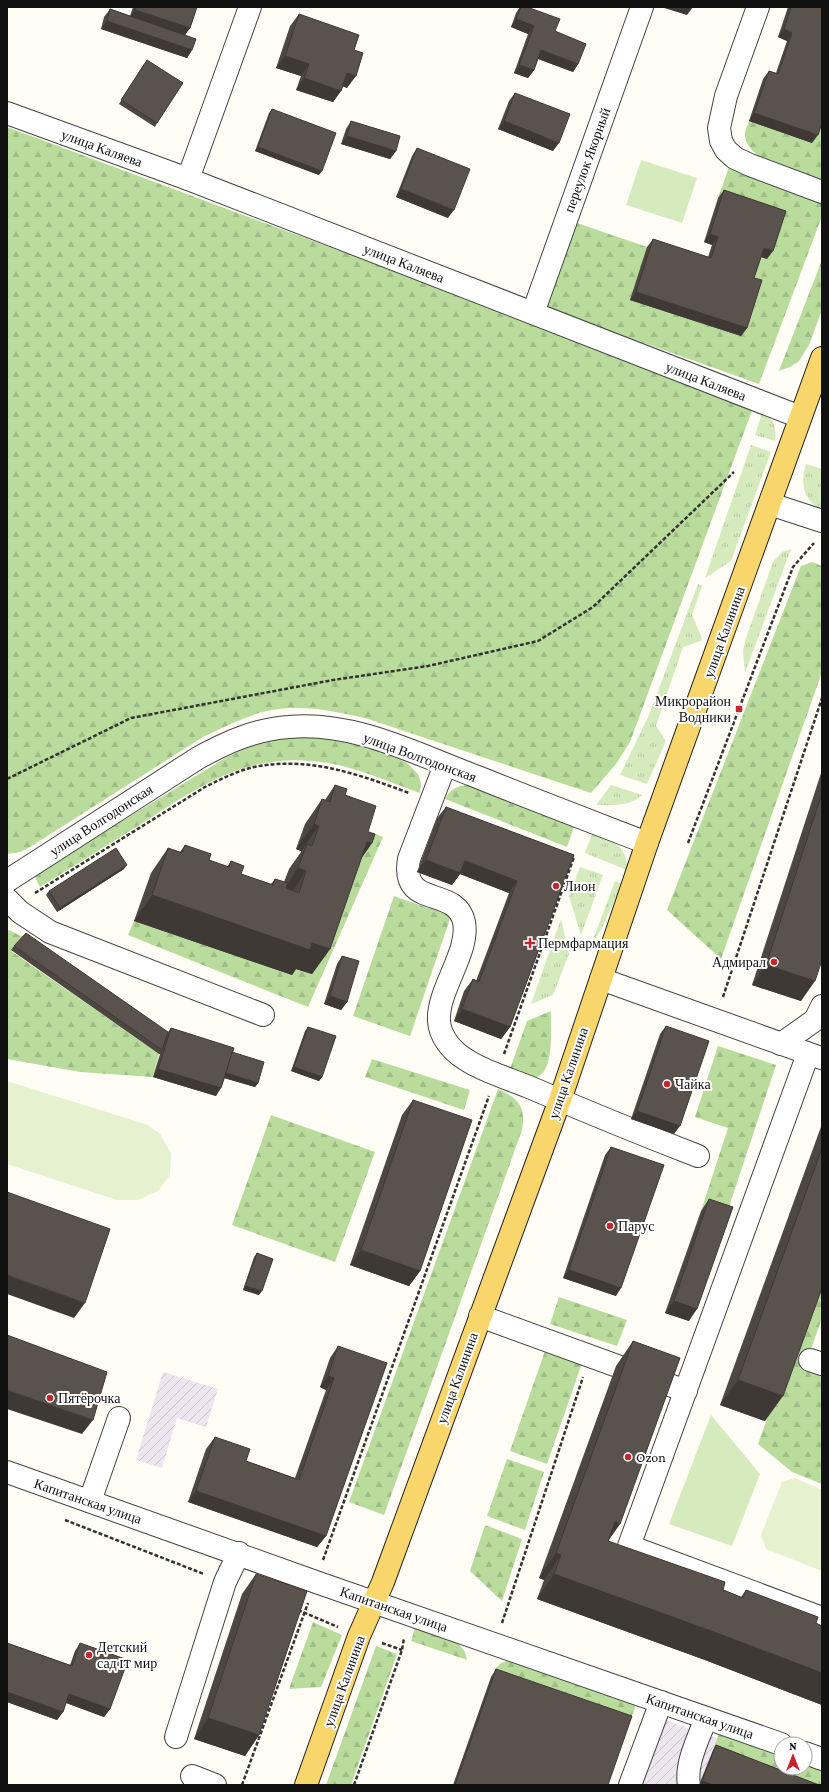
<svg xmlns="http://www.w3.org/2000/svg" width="829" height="1792" viewBox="0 0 829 1792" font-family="'Crimson Pro',serif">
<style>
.industrial{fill:url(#industrial-furrows)}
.grass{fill:url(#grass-tufts)}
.forest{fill:url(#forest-firs)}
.park{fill:#d5ebbd}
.pitch{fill:#e6f2cf}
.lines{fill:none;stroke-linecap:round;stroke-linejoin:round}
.minor-casing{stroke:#444;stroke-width:24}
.major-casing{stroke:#222;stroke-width:24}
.path{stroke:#333;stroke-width:2.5;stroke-dasharray:4 2;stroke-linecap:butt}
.minor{stroke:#fff;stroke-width:22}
.major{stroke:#f9d66b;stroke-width:22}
.wall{fill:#4d4742}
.shaded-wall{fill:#3f3936}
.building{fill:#5a524d;stroke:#3f3936}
.poi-dot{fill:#c4262e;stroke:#fff;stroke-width:1.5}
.labels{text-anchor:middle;stroke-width:4;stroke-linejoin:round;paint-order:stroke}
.street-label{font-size:14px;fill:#111;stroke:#fff}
.poi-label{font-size:14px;fill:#111;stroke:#fff;text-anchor:start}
</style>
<defs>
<pattern id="industrial-furrows" width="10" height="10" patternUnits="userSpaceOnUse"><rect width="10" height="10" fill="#eee6ef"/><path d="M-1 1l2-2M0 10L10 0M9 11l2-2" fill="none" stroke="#cbc4cc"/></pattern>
<pattern id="grass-tufts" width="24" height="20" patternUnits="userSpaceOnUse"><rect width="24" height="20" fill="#d5ebbd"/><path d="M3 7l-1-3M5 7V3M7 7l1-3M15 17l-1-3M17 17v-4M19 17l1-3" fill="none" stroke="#b6c8a1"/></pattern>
<pattern id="forest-firs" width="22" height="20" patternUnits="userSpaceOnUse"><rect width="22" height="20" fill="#b9dc9c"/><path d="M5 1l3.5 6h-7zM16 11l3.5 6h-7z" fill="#9ebc85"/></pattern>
</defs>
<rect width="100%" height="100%" fill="#fffdf5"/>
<g class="industrial">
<path d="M 163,1372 L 218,1389 L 206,1427 L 177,1418 L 162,1468 L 136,1460 Z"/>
<path d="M 646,1713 L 781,1761 L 781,1768 L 822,1785 L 620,1785 Z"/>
</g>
<g class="grass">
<path d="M 763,410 C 773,418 777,428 775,441 L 755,435 Z"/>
<path d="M 751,445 L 771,452 L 731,561 L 705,578 Z"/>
<path d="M 806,464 L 822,469 L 822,510 C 803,501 800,482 806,464 Z"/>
<path d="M 791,549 L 745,673 L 743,651 L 745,641 L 773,562 L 782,552 Z"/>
<path d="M 698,584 L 702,586 L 692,615 L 702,638 L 701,641 L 683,647 L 656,726 L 666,741 L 647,784 L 620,775 L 649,715 Z"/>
<path d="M 611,785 L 642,795 C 629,807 613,805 596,805 Z"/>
<path d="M 593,831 C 612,841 628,845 627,870 L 585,853 Z"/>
<path d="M 580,867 L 603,875 L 581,935 L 569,896 Z"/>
<path d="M 615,881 L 622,884 L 602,928 L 590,948 Z"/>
<path d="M 561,919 L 569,954 L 553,995 L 531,1004 Z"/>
</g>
<g class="forest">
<path d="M 822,114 L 822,181 C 802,174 743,161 745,133 C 745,129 748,125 749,121 L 812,143 Z"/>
<path d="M 7,127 L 754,405 L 630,742 L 616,764 L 591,793 L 365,718 C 331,710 291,702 256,714 C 238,720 220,729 203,737 L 30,847 L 20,852 L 7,854 Z"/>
<path d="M 729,167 L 822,198 L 822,216 L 759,384 L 543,307 L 574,222 L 647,247 L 749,286 L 759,256 L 767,258 L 780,219 L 718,198 Z"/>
<path d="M 822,260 L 822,310 L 809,345 L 799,361 L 790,367 L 779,371 Z"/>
<path d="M 812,562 L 822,566 L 822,672 L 721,959 L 667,910 L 801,566 Z"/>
<path d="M 313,735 L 359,744 L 406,762 L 418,774 L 421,783 L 420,793 C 391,783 359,768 328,763 C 250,750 203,784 141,824 C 107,845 74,866 40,887 L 34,875 L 227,757 L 251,746 L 272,740 Z"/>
<path d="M 467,785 L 574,827 L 567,847 L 445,799 C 450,789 457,786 467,785 Z"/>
<path d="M 330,814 L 383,837 L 308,1007 L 128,935 L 134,921 L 292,975 Z"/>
<path d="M 394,896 L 451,916 L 410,1036 L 353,1016 Z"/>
<path d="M 9,930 L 23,937 L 11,951 L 159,1054 L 153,1077 L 80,1072 L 7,1059 L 7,931 Z"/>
<path d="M 551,1011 C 550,1029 557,1083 527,1078 C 521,1077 514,1074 509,1072 L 527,1021 Z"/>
<path d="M 718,1046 L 776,1065 L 725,1219 L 701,1211 L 728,1128 L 695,1117 Z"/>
<path d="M 372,1059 L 470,1090 L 464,1110 L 365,1077 Z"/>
<path d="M 498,1089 C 519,1098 526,1108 522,1130 L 384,1515 L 349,1502 Z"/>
<path d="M 271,1115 L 375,1152 L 335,1262 L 232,1225 Z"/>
<path d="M 822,1264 L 822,1318 L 804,1369 L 822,1375 L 822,1484 L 792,1472 L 758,1444 Z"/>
<path d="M 559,1297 L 627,1320 L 617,1346 L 550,1324 Z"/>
<path d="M 545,1351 L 582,1363 L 547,1464 L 510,1451 Z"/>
<path d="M 507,1459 L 544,1472 L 525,1530 L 487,1516 Z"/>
<path d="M 485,1525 L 522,1539 L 502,1601 L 470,1571 Z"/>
<path d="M 313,1622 L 342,1635 L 321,1687 L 289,1689 Z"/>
<path d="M 415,1628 L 458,1643 L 465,1652 L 467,1660 L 411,1641 Z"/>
<path d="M 376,1646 L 397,1654 L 351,1785 L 326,1785 Z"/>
<path d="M 507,1661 L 513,1661 L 636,1705 L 631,1718 L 494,1670 L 501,1663 Z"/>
<path d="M 721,1728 L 781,1749 L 781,1768 L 805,1768 L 805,1758 L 822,1764 L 822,1785 L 805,1785 L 713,1750 Z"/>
</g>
<g class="park">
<path d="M 641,160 L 697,178 L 682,223 L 626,205 Z"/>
<path d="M 711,1415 L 760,1474 L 732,1546 L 669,1524 Z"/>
</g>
<g class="pitch">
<path d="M 7,1081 L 148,1125 L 160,1134 L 171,1153 L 170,1175 L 158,1191 L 138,1200 L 117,1200 L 7,1164 Z"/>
<path d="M 795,1478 L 822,1490 L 822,1571 L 766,1549 L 761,1535 L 782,1482 Z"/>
</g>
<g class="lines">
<g class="minor-casing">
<g id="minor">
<path d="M 758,7 L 726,96 L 719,128 L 721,141 L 726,150 L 735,158 L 750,165 L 822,192"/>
<path d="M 7,113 L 188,179 L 800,417"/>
<path d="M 188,179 L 250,7"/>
<path d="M 533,313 L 642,7"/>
<path d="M 770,504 L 822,521"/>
<path d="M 445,765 L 409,859 C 400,910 456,885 464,922 C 470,952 437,990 439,1021 C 440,1037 452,1051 465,1059 C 482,1071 510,1079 529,1087 C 585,1111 641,1134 698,1156"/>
<path d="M 7,881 L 198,758 C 227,742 256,729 289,727 C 354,721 416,754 475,776 C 532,799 590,821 647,843"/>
<path d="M 7,899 L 20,912 L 50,932 L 263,1015"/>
<path d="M 601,979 L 821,1058"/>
<path d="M 781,1044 L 815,1020 L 822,1006"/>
<path d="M 808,1054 L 629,1546 L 822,1618"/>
<path d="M 480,1316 L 686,1391"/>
<path d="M 810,1360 L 822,1364"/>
<path d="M 7,1472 L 316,1582 L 781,1744"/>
<path d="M 90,1501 L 119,1418"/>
<path d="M 176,1737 L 225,1582 L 239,1553"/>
<path d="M 805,1753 L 822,1759"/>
<path d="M 192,1776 L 215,1785"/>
<path d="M 630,1785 L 661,1702"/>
<path d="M 689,1785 C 685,1763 699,1738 706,1718"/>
</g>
</g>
<g class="major-casing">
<path id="major" d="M 306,1785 L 359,1636 L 383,1582 L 560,1100 L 647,843 L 822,358"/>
</g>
<g class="path">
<path d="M 7,779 L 131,718 L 333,680 L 428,666 L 538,641 L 593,607 L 734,472"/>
<path d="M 688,843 L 793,567 L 814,543"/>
<path d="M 35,893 L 205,787 C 221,779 237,771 254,767 C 308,756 358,774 409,793"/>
<path d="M 723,997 L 822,698"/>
<path d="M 504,1054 L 574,857"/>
<path d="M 65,1520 L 204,1574"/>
<path d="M 323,1560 L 489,1096"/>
<path d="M 298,1610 L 338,1627"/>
<path d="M 502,1623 L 583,1377"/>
<path d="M 382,1643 L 402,1650"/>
<path d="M 242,1785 L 308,1603"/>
<path d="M 354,1785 L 402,1650 L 404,1638"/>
</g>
<use href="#minor" class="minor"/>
<use href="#major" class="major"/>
</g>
<g class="wall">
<path d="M 133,7 L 197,7 L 190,28 L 185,35 L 192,50 L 187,58 L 101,29 L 104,17 L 110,9 L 130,16 Z"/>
<path d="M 520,7 L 527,7 L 555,31 L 578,64 L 573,72 L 538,59 L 534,70 L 528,78 L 514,73 L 528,34 L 511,27 L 516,13 Z"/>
<path d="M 788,7 L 822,7 L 812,143 L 749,121 L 763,79 L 769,71 L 776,73 L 787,41 L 778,37 Z"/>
<path d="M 299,14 L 354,50 L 347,88 L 343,86 L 341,91 L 333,102 L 296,90 L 301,76 L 276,68 L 290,26 Z"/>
<path d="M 144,64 L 157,123 L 155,127 L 119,104 Z"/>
<path d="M 515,93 L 553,151 L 498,129 L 509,101 Z"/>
<path d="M 272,109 L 319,175 L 255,151 L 269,113 Z"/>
<path d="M 351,121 L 396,151 L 390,159 L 341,144 L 346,129 Z"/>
<path d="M 417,148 L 448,218 L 396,197 L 412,156 Z"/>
<path d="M 724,190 L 767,259 L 761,257 L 754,278 L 747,328 L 741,336 L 630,300 L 647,247 L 653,239 L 708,257 L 712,245 L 704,242 L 718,198 Z"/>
<path d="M 822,770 L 822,960 L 801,1001 L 752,985 Z"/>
<path d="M 335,785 L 345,795 L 368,832 L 372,843 L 360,860 L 330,949 L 312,974 L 296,969 L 292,975 L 134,921 L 151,873 L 168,848 L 180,852 L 185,845 L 209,860 L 227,867 L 231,861 L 241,874 L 271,884 L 275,879 L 284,882 L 289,869 L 301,852 L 301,851 L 296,849 L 305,824 L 322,799 L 325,800 Z"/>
<path d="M 446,807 L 574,855 L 510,1027 L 501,1039 L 454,1021 L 464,991 L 473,979 L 476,981 L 509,893 L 460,874 L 452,885 L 417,872 L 437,818 Z"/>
<path d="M 124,869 L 57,912 L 46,895 L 49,891 Z"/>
<path d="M 14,946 L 168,1032 L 171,1028 L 232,1052 L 258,1083 L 255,1087 L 224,1078 L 216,1096 L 153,1077 L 160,1054 L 159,1054 L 11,950 Z"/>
<path d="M 342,956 L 347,1002 L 341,1010 L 324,1004 L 337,964 Z"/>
<path d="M 666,1026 L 674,1134 L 631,1119 L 660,1034 Z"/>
<path d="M 308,1027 L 322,1077 L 319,1081 L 291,1071 L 305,1031 Z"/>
<path d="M 413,1100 L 420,1271 L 409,1286 L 350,1265 L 402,1115 Z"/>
<path d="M 822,1124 L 822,1288 L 765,1421 L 720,1405 Z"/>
<path d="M 611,1147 L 616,1296 L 563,1278 L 605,1155 Z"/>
<path d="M 709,1199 L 689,1321 L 665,1313 L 701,1211 Z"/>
<path d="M 257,1253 L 259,1295 L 243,1290 L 254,1257 Z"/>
<path d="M 633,1341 L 620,1524 L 608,1541 L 741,1597 L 746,1590 L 822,1626 L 822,1705 L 705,1660 L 537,1599 L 544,1580 L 539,1578 L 616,1366 Z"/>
<path d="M 338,1346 L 326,1536 L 317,1547 L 188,1502 L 206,1449 L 215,1437 L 246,1461 L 295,1478 L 326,1390 L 320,1387 L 330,1358 Z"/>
<path d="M 256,1574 L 259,1735 L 245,1756 L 194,1739 L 242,1594 Z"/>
<path d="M 7,1643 L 70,1665 L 75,1651 L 80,1643 L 110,1709 L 104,1717 L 66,1703 L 63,1712 L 57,1720 L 7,1702 Z"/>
<path d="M 496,1669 L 608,1785 L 453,1785 L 491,1677 Z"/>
<path d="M 716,1745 L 819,1785 L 699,1785 L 713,1750 Z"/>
</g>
<g class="shaded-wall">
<path d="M 661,7 L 693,7 L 687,15 Z"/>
<path d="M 135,10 L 190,28 L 184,36 L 129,18 Z"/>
<path d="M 516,19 L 534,26 L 528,34 L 511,27 Z"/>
<path d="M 107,21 L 192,50 L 187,58 L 101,29 Z"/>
<path d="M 784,29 L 792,33 L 787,41 L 778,37 Z"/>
<path d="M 541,50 L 578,64 L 573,72 L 536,58 Z"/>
<path d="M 285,56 L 309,64 L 301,76 L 276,68 Z"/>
<path d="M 519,65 L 534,70 L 528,78 L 514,73 Z"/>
<path d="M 347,73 L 356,76 L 347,88 L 339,85 Z"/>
<path d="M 304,78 L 341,91 L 333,102 L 296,90 Z"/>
<path d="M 754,113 L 818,135 L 812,143 L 749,121 Z"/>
<path d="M 504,121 L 559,143 L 553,151 L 498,129 Z"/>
<path d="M 347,136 L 396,151 L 390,159 L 341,144 Z"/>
<path d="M 258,147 L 322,171 L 319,175 L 255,151 Z"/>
<path d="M 401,189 L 454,210 L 448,218 L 396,197 Z"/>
<path d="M 710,234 L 718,237 L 712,245 L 704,242 Z"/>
<path d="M 764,248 L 773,251 L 767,259 L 759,256 Z"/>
<path d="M 636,292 L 747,328 L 741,336 L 630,300 Z"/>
<path d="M 314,824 L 319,826 L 301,851 L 296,849 Z"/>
<path d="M 367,842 L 372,843 L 354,869 Z"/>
<path d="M 426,860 L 465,861 L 517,881 L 509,893 L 460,874 L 452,885 L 417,872 Z"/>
<path d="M 127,865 L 124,869 L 57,912 L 60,908 Z"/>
<path d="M 298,868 L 306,871 L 289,896 L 281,894 Z"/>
<path d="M 152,895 L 312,943 L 330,949 L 312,974 L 296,969 L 292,975 L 134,921 Z"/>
<path d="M 766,965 L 815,981 L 801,1001 L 752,985 Z"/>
<path d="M 330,996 L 347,1002 L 341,1010 L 324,1004 Z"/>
<path d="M 462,1009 L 510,1027 L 501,1039 L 454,1021 Z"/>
<path d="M 294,1067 L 322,1077 L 319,1081 L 291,1071 Z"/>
<path d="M 158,1069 L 221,1088 L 216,1096 L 153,1077 Z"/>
<path d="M 224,1073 L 258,1083 L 255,1087 L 221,1077 Z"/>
<path d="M 637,1111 L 680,1126 L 674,1134 L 631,1119 Z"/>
<path d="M 361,1250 L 420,1271 L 409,1286 L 350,1265 Z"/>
<path d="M 569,1270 L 621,1288 L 616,1296 L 563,1278 Z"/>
<path d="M 7,1275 L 85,1303 L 74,1318 L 7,1294 Z"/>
<path d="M 245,1286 L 262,1291 L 259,1295 L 243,1290 Z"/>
<path d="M 674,1301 L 697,1309 L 689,1321 L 665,1313 Z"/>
<path d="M 328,1376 L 334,1378 L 326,1390 L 320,1387 Z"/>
<path d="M 738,1380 L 783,1396 L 765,1421 L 720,1405 Z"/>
<path d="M 7,1390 L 93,1420 L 82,1434 L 7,1409 Z"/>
<path d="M 196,1491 L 326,1536 L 317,1547 L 188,1502 Z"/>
<path d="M 615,1522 L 620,1524 L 602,1549 Z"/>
<path d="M 556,1553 L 561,1555 L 544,1580 L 539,1578 Z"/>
<path d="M 554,1574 L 722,1635 L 822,1673 L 822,1705 L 705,1660 L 537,1599 Z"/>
<path d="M 7,1692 L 63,1712 L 57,1720 L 7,1702 Z"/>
<path d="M 69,1694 L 110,1709 L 104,1717 L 64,1702 Z"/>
<path d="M 208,1718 L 259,1735 L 245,1756 L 194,1739 Z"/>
<path d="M 702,1781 L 713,1785 L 699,1785 Z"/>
</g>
<g class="building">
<path d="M 136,7 L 197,7 L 190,28 L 135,10 Z"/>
<path d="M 521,7 L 527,7 L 560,19 L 555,31 L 586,44 L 578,64 L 541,50 L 534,70 L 519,65 L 534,26 L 516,19 Z"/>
<path d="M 791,7 L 822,7 L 822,123 L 818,135 L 754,113 L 769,71 L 778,74 L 792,33 L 784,29 Z"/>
<path d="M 110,9 L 196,39 L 192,50 L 107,21 Z"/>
<path d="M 299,14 L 359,35 L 354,50 L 363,53 L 356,76 L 347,73 L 341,91 L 304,78 L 309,64 L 285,56 Z"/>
<path d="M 147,60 L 183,83 L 157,123 L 121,100 Z"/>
<path d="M 515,93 L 570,114 L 559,143 L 504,121 Z"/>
<path d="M 272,109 L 336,133 L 322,171 L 258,147 Z"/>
<path d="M 351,121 L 400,136 L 396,151 L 347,136 Z"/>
<path d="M 417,148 L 470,169 L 454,210 L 401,189 Z"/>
<path d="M 724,190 L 786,211 L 773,251 L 764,248 L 754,278 L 762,280 L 747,328 L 636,292 L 653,239 L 711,258 L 718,237 L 710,234 Z"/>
<path d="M 335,785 L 347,789 L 345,795 L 376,806 L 368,832 L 375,834 L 372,843 L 367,842 L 330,949 L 312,943 L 310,950 L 152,895 L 168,848 L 182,853 L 185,845 L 211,854 L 209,860 L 229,867 L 231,861 L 244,866 L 241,874 L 273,885 L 275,879 L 288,883 L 286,888 L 299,893 L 306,871 L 298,868 L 307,844 L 312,846 L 319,826 L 314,824 L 322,799 L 330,802 Z"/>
<path d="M 822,793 L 822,960 L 815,981 L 766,965 Z"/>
<path d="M 446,807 L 574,855 L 510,1027 L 462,1009 L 473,979 L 479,982 L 517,881 L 465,861 L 460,873 L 426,860 Z"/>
<path d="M 116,848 L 127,865 L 60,908 L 49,891 Z"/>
<path d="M 26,933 L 168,1032 L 162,1050 L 14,946 Z"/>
<path d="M 342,956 L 359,961 L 347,1002 L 330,996 Z"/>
<path d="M 666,1026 L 709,1041 L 680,1126 L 637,1111 Z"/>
<path d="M 308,1027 L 336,1036 L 322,1077 L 294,1067 Z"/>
<path d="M 171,1028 L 234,1048 L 221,1088 L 158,1069 Z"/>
<path d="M 232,1052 L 264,1062 L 258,1083 L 226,1073 Z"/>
<path d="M 413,1100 L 472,1120 L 420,1271 L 361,1250 Z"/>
<path d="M 611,1147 L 664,1165 L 621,1288 L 569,1270 Z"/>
<path d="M 822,1148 L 822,1288 L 783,1396 L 738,1380 Z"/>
<path d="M 7,1192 L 110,1229 L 85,1303 L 7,1275 Z"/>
<path d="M 709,1199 L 733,1207 L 697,1309 L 674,1301 Z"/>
<path d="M 257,1253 L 273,1259 L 262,1291 L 245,1286 Z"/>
<path d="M 7,1335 L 107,1372 L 93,1420 L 7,1390 Z"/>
<path d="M 633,1341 L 680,1358 L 620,1524 L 615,1522 L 608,1541 L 725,1582 L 723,1590 L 743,1598 L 746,1590 L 818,1617 L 816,1623 L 822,1626 L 822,1673 L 722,1635 L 554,1574 L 561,1555 L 556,1553 Z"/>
<path d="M 338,1346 L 387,1363 L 326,1536 L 196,1491 L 215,1437 L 250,1449 L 246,1461 L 299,1480 L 334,1378 L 328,1376 Z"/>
<path d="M 256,1574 L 307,1591 L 259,1735 L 208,1718 Z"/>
<path d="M 7,1643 L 72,1666 L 80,1643 L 128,1660 L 110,1709 L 69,1694 L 63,1712 L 7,1692 Z"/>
<path d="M 496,1669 L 632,1716 L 608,1785 L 455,1785 Z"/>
<path d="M 716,1745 L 819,1785 L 713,1785 L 702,1781 Z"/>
</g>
<g class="poi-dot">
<rect x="735" y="705" width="8" height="8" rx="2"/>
<circle cx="556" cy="886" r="4"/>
<path d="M528 937h4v4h4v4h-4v4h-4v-4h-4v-4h4z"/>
<circle cx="774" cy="962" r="4"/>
<circle cx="667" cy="1084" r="4"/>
<circle cx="610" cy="1226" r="4"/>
<circle cx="50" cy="1398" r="4"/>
<circle cx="628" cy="1457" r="4"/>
<circle cx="89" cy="1655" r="4"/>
</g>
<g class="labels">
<g class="street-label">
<text transform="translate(102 148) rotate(20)" y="5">улица Каляева</text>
<text transform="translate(587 160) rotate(-70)" y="5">переулок Якорный</text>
<text transform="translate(404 263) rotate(21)" y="5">улица Каляева</text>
<text transform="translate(706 381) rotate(21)" y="5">улица Каляева</text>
<text transform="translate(724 632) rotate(-70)" y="5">улица Калинина</text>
<text transform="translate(420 757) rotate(20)" y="5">улица Волгодонская</text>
<text transform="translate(101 820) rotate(-33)" y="5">улица Волгодонская</text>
<text transform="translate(568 1073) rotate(-71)" y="5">улица Калинина</text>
<text transform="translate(457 1378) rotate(-70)" y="5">улица Калинина</text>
<text transform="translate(88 1501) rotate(19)" y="5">Капитанская улица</text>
<text transform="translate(394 1609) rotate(19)" y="5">Капитанская улица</text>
<text transform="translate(344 1681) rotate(-70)" y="5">улица Калинина</text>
<text transform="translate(700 1716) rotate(19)" y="5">Капитанская улица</text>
</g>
<g class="poi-label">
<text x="731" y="706" text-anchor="end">Микрорайон<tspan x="731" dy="16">Водники</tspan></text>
<text x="564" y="891">Лион</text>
<text x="538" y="948">Пермфармация</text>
<text x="766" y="967" text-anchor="end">Адмирал</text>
<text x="675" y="1089">Чайка</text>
<text x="618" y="1231">Парус</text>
<text x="58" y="1403">Пятёрочка</text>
<text x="636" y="1462">Ozon</text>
<text x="97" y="1652">Детский<tspan x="97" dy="16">сад IT мир</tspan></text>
</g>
</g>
<rect width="829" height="1792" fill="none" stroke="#111111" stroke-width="16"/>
<g transform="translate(793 1756)"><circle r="19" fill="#ffffff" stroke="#a0a0a0"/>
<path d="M0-3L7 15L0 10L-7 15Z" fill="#c4262e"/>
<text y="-6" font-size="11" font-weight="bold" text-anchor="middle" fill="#111111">N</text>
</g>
</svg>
